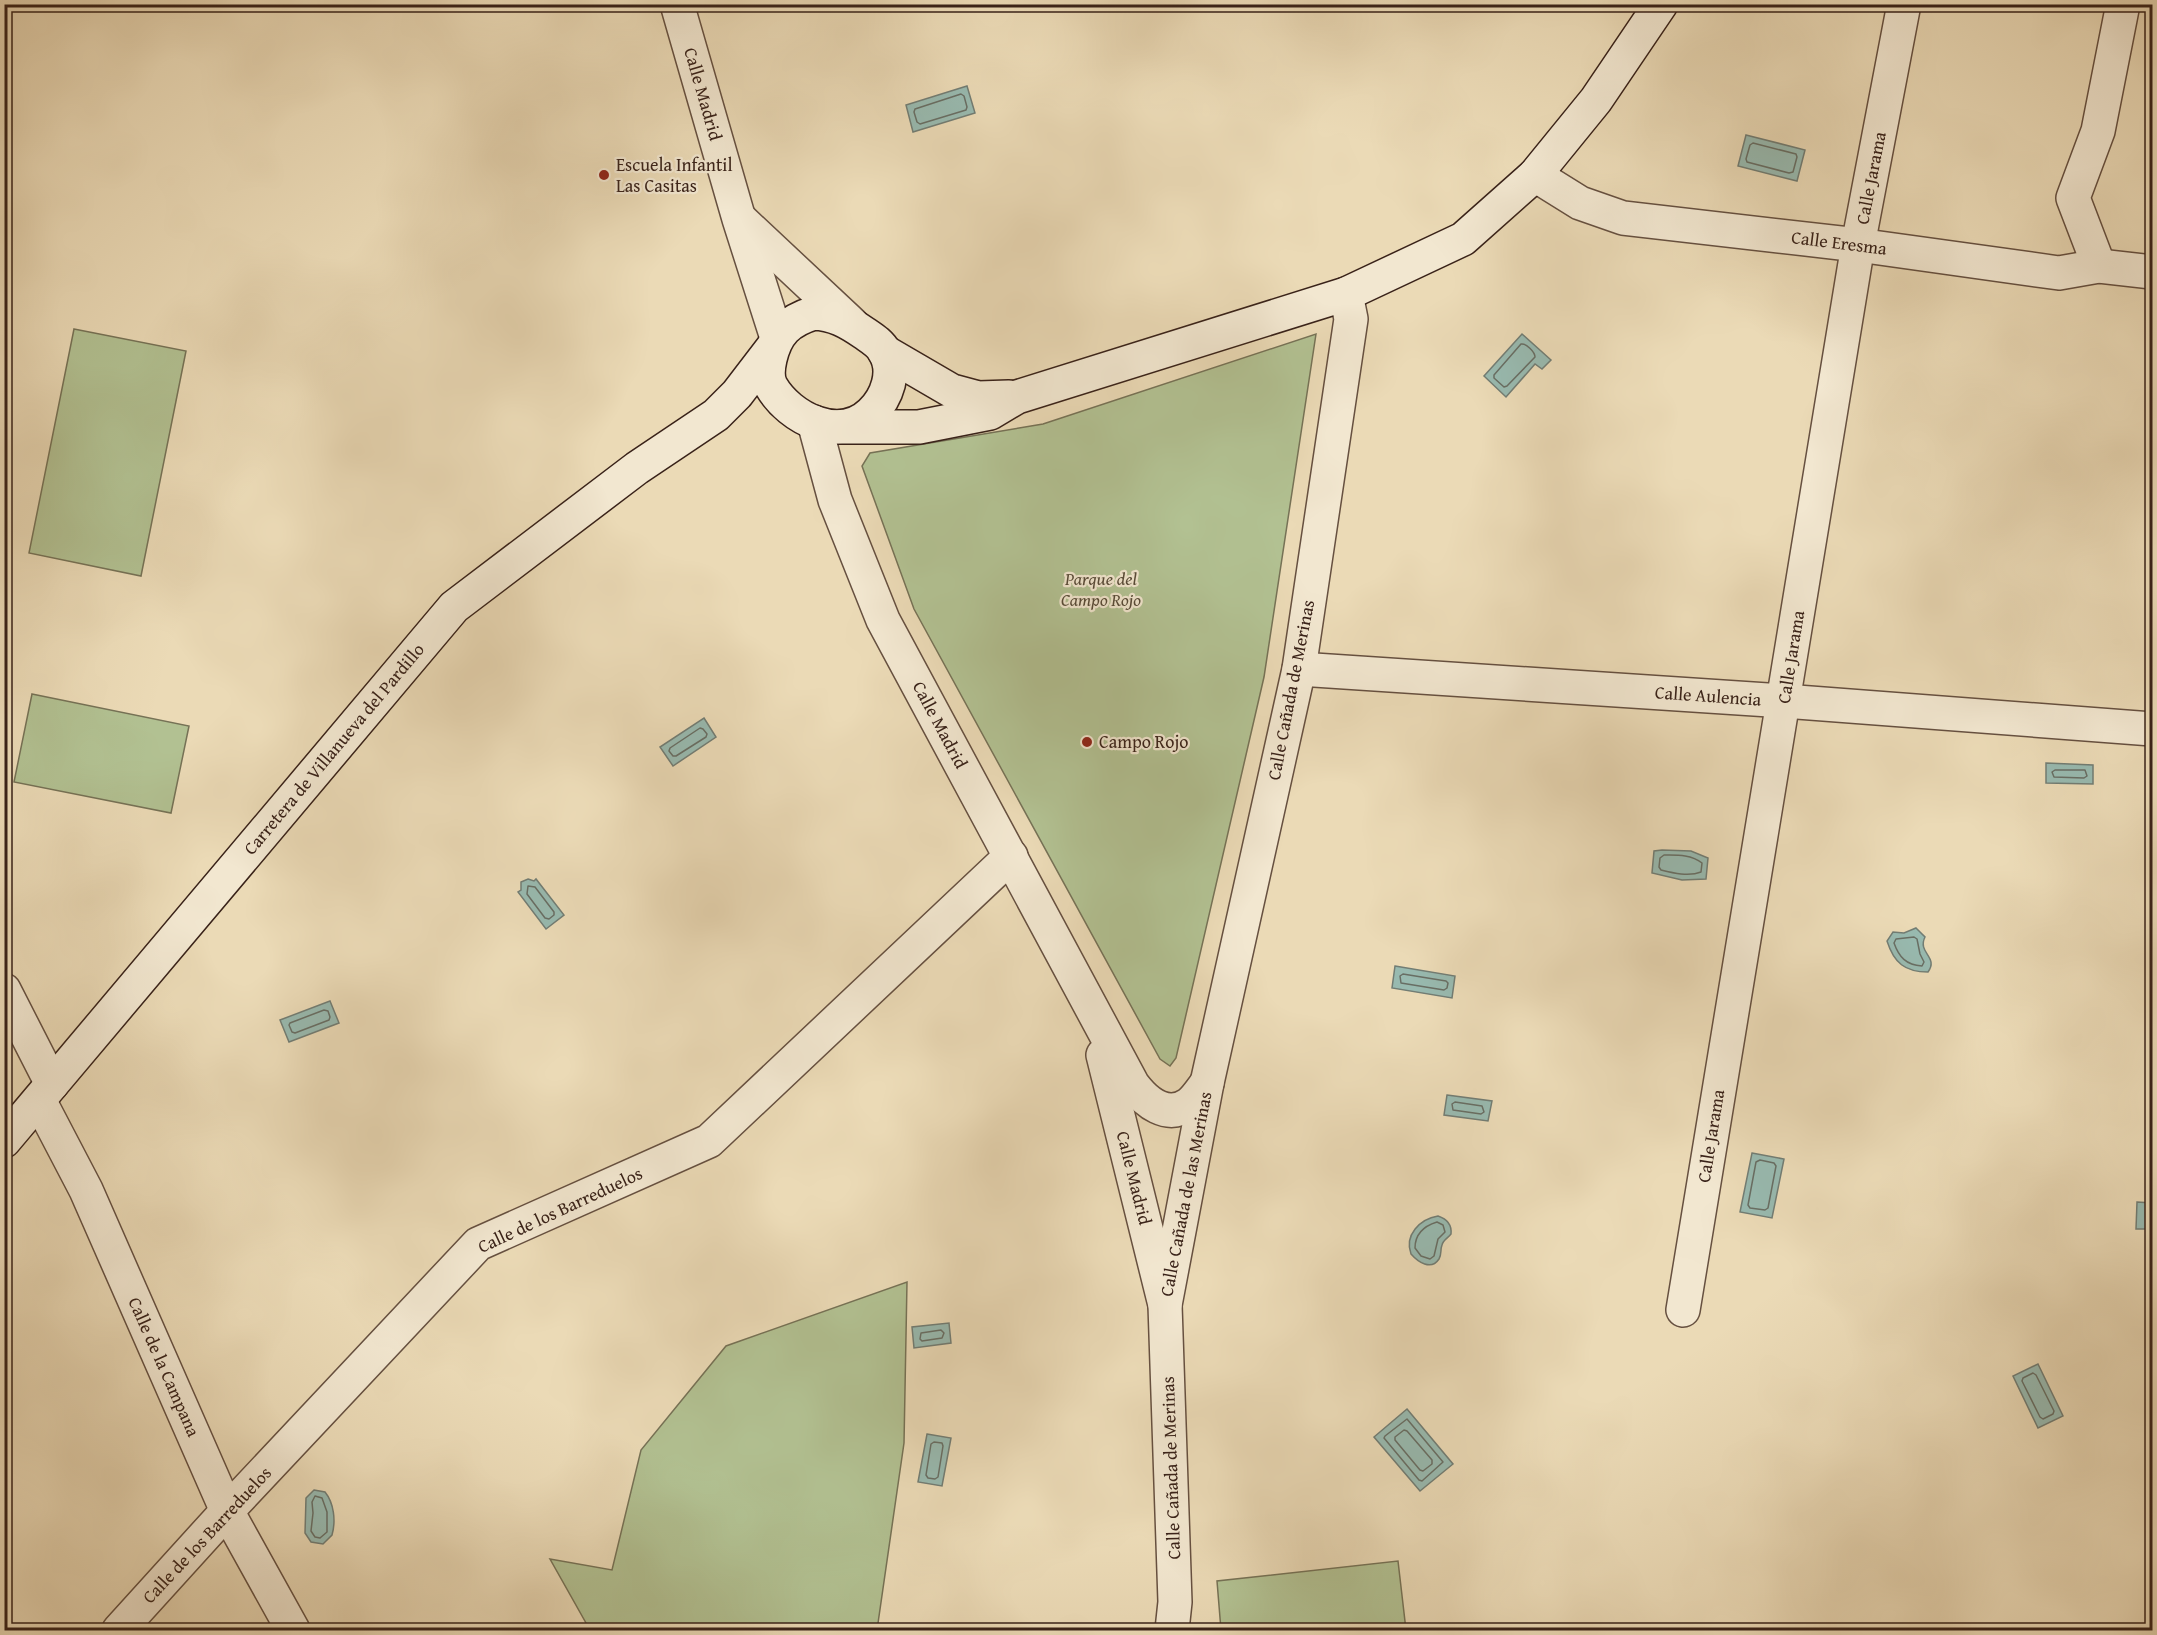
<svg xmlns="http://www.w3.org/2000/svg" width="2157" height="1635" viewBox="0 0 2157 1635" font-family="'Gentium Book Plus',serif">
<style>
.green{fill:#b2c192;stroke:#767256;stroke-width:1.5}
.water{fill:#98bab0;stroke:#727d74;stroke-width:1.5}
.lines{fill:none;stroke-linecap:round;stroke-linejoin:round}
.shore{stroke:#686e64;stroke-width:1.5}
.street-casing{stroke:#665040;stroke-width:36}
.secondary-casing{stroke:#392219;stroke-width:36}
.street{stroke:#f2e7d0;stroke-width:33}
.secondary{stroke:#f2e7d0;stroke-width:33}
.poi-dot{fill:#8f2418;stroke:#f2e7d0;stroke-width:2}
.labels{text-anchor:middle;stroke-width:4.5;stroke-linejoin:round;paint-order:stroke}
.street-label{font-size:18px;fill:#392219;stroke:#f2e7d0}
.poi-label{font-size:18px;fill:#392219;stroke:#f2e7d0;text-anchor:start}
.park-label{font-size:18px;font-style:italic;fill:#574a37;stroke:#f2e7d0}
</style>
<rect width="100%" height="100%" fill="#ebdab6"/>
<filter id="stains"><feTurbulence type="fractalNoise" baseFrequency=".00333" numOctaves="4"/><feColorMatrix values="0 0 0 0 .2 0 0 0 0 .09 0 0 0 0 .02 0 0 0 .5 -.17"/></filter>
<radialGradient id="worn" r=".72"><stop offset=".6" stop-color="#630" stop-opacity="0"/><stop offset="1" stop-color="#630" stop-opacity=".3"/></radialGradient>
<g class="green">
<path d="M 74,329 L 186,351 L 141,576 L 29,553 Z"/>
<path d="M 1316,334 L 1264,677 L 1176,1058 L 1170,1066 L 1160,1059 L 914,609 L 862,466 L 870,453 L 1043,424 Z"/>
<path d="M 32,694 L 189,726 L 171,813 L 14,782 Z"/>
<path d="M 907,1282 L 904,1443 L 877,1630 L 590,1630 L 550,1559 L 612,1570 L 641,1450 L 726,1346 Z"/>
<path d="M 1398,1561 L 1406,1630 L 1221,1630 L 1217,1581 Z"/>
</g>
<g class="water">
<path d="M 967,86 L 975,113 L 913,132 L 906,105 Z"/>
<path d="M 1746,135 L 1805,150 L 1797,181 L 1738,166 Z"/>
<path d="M 1522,334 L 1551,360 L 1542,369 L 1535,364 L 1506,397 L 1484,376 Z"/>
<path d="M 704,718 L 716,737 L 673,766 L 660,747 Z"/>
<path d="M 2046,763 L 2093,765 L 2093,784 L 2046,783 Z"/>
<path d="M 1662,850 L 1691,851 L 1708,858 L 1706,879 L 1682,880 L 1652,873 L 1654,851 Z"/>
<path d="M 528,879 L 534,881 L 536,879 L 564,915 L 546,929 L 518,892 L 521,890 L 521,882 Z"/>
<path d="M 1916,928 L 1925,937 C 1917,953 1939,957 1928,972 C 1905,972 1894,963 1887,941 L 1893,932 L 1904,933 Z"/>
<path d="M 1395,966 L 1455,976 L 1452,998 L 1392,988 Z"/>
<path d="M 330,1001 L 339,1023 L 289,1042 L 280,1020 Z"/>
<path d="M 1447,1095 L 1492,1101 L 1488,1121 L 1444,1115 Z"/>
<path d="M 1752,1153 L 1784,1159 L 1772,1218 L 1740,1212 Z"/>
<path d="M 2137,1202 L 2152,1203 L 2152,1229 L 2136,1229 Z"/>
<path d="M 1438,1216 C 1447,1219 1452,1224 1451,1234 C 1448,1238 1443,1240 1442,1245 C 1440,1250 1442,1254 1439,1259 C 1431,1271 1418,1262 1411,1254 C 1404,1235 1420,1219 1438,1216 Z"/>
<path d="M 949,1323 L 951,1343 L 914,1348 L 912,1327 Z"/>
<path d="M 2038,1364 L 2063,1416 L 2038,1428 L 2013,1376 Z"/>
<path d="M 1407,1409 L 1453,1464 L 1420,1491 L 1374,1437 Z"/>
<path d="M 927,1434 L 951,1438 L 942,1486 L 918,1482 Z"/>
<path d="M 314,1490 L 325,1492 C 334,1503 336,1521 332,1535 L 323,1544 L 311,1542 L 305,1533 L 306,1498 Z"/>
</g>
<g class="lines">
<g class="shore">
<path d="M 961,94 L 964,96 L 967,107 L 966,110 L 920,124 L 917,122 L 914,112 L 915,109 Z"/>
<path d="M 1753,143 L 1796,154 L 1797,157 L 1793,172 L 1789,173 L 1747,162 L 1746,159 L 1750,145 Z"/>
<path d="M 1521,344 C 1526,343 1535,352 1535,357 L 1507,386 L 1504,387 L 1494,378 L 1494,375 Z"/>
<path d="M 700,728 L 703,729 L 707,734 L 706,737 L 676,756 L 673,756 L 669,751 L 670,748 Z"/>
<path d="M 2055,770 L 2085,770 L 2087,776 L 2084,778 L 2054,777 L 2052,772 Z"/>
<path d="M 1664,855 C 1676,855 1691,854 1702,863 L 1701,872 C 1689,877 1673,873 1661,870 L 1659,867 L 1660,858 Z"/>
<path d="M 528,886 L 535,887 L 554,912 L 554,915 L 549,919 L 545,918 L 527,894 Z"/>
<path d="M 1914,937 L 1917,939 L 1920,954 L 1924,962 L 1922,966 C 1906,965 1899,957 1894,943 L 1896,939 Z"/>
<path d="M 1403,974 L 1446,981 L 1448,983 L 1447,988 L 1444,990 L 1401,983 L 1400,976 Z"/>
<path d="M 324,1010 L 328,1011 L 330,1017 L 329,1020 L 295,1033 L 292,1032 L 289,1025 L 290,1023 Z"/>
<path d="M 1455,1102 L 1482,1106 L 1484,1112 L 1481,1114 L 1453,1110 L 1452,1104 Z"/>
<path d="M 1760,1160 L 1774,1163 L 1776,1166 L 1768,1208 L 1765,1210 L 1750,1208 L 1748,1205 L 1756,1162 Z"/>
<path d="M 1437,1222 L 1443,1225 L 1445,1232 L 1438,1239 L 1434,1256 L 1430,1259 L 1421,1256 L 1415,1248 C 1415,1233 1424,1226 1437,1222 Z"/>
<path d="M 941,1330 L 944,1333 L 942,1338 L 922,1341 L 920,1339 L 921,1333 Z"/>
<path d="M 2033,1373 L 2036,1375 L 2054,1411 L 2053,1414 L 2043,1419 L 2040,1417 L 2022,1381 L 2023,1378 Z"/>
<path d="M 1407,1419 L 1443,1462 L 1422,1481 L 1419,1480 L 1384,1438 L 1385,1436 Z"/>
<path d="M 1404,1430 L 1407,1431 L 1432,1460 L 1432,1464 L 1423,1471 L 1420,1470 L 1395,1440 L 1395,1437 Z"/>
<path d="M 934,1442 L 942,1443 L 943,1446 L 938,1477 L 935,1479 L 928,1478 L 926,1475 L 931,1444 Z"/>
<path d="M 315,1496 L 322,1498 L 327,1512 L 327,1532 L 320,1538 L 315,1537 L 311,1531 L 313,1513 L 312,1502 Z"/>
</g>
<g class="street-casing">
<g id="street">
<path d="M 677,4 L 739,219 L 777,338"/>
<path d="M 1535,175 L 1580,203 L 1623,218 L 1858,245 L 2059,273 L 2099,266 L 2152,272"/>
<path d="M 741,220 L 852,324"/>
<path d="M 2099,266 L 2073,198 L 2098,131 L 2123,4"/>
<path d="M 814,422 L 835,500 L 883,620 L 1133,1085 C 1146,1102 1167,1120 1189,1104 C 1196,1099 1201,1090 1207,1083"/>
<path d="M 1299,669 L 1784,701 L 2152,729"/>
<path d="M 4,990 L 52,1084"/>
<path d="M 1103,1055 L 1165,1305 L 1175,1602 L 1172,1630"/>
<path d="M 39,1100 L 86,1190 L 227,1511 L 293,1630"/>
<path d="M 1165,1305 L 1207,1083 L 1299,669 L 1351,319 L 1346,294"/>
<path d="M 1683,1310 L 1858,245 L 1904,4"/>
<path d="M 119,1630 L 227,1511 L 478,1244 L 709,1141 L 1011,856"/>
</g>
</g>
<g class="secondary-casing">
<g id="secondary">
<path d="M 814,313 C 834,314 848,322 864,333 C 871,338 880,343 884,351 C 897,371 887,398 871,413 C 840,443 790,419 771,386 C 767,378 768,368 770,359 C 776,333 788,321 814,313 Z"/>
<path d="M 885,352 L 952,391 L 978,398 L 1009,397"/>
<path d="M 838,427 L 919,427 L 990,413 L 1017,397 L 1346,294 L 1463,239 L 1535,175 L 1596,100 L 1661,4"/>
<path d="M 4,1141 L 454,607 L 637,468 L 716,415 L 737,394 L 773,347"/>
</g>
</g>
<use href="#street" class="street"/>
<use href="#secondary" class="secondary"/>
</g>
<g class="poi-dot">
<circle cx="604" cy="175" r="6"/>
<circle cx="1087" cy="742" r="6"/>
</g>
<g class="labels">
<g class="street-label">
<text transform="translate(703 94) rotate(74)" y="6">Calle Madrid</text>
<text transform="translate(1871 178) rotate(-79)" y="6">Calle Jarama</text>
<text transform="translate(1839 243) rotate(7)" y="6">Calle Eresma</text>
<text transform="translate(1791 657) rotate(-81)" y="6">Calle Jarama</text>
<text transform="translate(1291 690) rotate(-79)" y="6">Calle Cañada de Merinas</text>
<text transform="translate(1708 696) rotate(4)" y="6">Calle Aulencia</text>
<text transform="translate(940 725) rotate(62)" y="6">Calle Madrid</text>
<text transform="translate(334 749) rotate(-50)" y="6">Carretera de Villanueva del Pardillo</text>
<text transform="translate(1711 1136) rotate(-81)" y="6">Calle Jarama</text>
<text transform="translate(1134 1178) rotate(76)" y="6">Calle Madrid</text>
<text transform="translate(1186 1194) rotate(-79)" y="6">Calle Cañada de las Merinas</text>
<text transform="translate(560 1210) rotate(-25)" y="6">Calle de los Barreduelos</text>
<text transform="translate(164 1367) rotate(66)" y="6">Calle de la Campana</text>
<text transform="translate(1171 1468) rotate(-92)" y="6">Calle Cañada de Merinas</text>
<text transform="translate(207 1535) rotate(-47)" y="6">Calle de los Barreduelos</text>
</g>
<g class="poi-label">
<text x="616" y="171">Escuela Infantil<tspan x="616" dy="21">Las Casitas</tspan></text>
<text x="1099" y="748">Campo Rojo</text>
</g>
<g class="park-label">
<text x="1101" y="585">Parque del<tspan x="1101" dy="21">Campo Rojo</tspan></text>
</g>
</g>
<rect width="2157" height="1635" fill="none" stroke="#ebdab6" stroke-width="24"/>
<rect x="6" y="6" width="2145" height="1623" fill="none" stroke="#392219" stroke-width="3"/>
<rect x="12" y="12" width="2133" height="1611" fill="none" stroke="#392219" stroke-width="1.5"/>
<rect width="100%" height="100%" filter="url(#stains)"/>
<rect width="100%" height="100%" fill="url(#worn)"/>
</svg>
